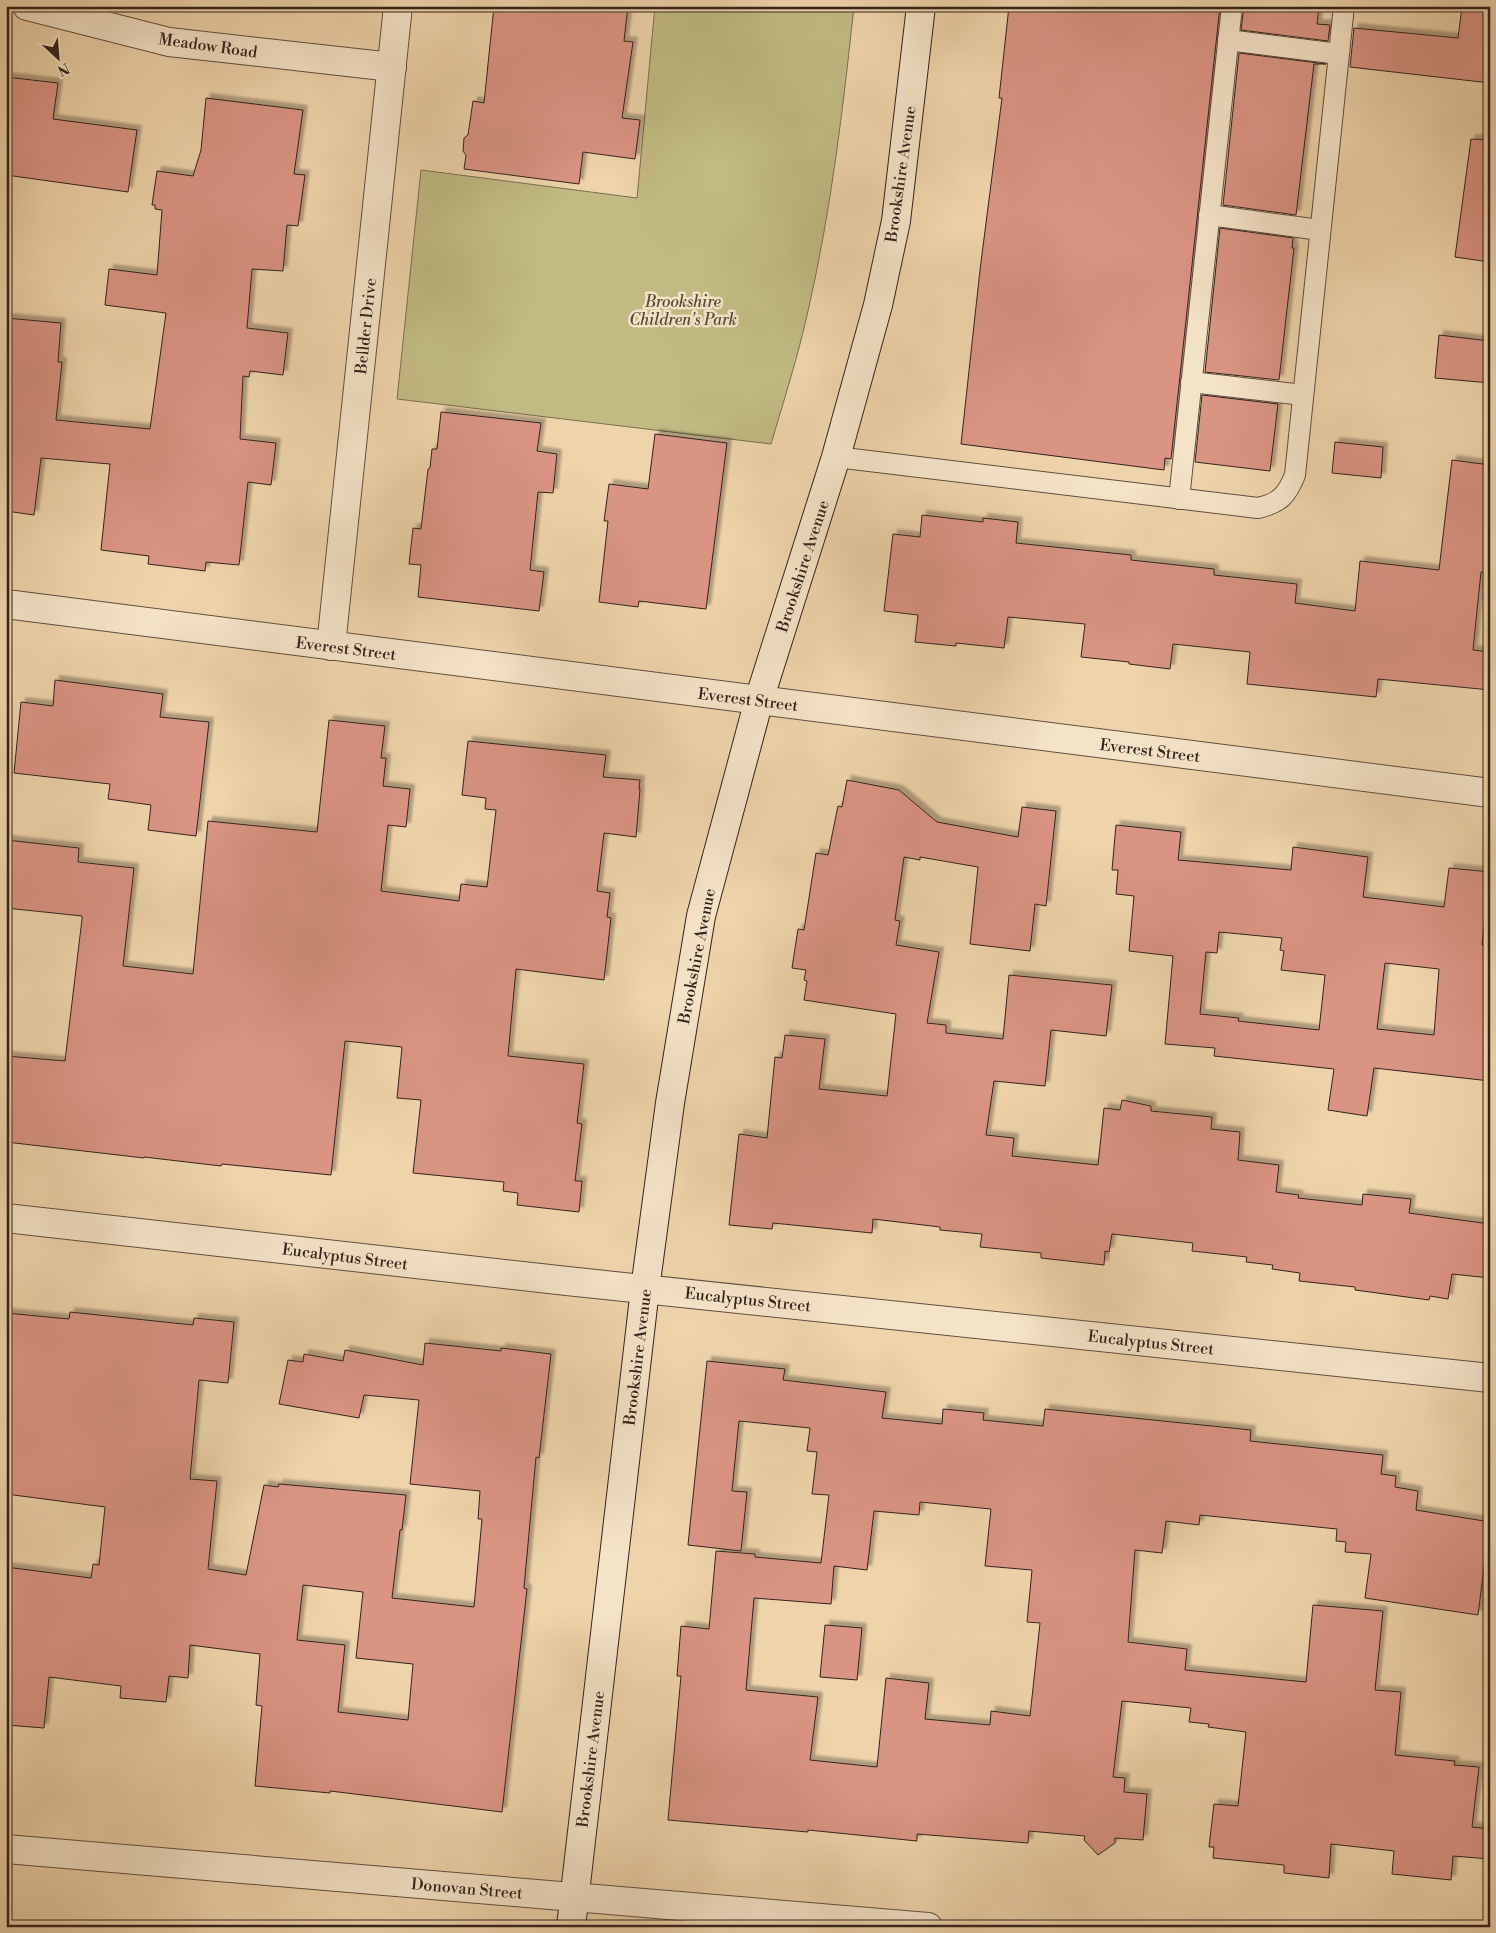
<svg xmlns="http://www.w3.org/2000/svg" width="1496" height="1933" viewBox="0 0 1496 1933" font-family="'Libre Bodoni',serif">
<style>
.green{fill:#c1bb83;stroke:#7a6e50}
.building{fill:#da9484;stroke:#32221c;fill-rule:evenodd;filter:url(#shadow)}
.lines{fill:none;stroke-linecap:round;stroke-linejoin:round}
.lane-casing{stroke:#614e40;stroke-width:22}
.street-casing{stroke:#614e40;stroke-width:30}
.secondary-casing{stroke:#32221c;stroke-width:30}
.lane{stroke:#f5e3c8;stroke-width:20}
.street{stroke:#f5e3c8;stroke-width:28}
.secondary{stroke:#f5e3c8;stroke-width:28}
.labels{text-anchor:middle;stroke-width:5;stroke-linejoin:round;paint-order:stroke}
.street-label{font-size:16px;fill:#32221c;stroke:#f5e3c8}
.park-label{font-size:16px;font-style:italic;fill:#564836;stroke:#f5e3c8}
</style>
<defs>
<filter id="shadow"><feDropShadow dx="4.5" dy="-4.5" stdDeviation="1" flood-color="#0004"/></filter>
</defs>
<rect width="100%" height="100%" fill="#efd4ab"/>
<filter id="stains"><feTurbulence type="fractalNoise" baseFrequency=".004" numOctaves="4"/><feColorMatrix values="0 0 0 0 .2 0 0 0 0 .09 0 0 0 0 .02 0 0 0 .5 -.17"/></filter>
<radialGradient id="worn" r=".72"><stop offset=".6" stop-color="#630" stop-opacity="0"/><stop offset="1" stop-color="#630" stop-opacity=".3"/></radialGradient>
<path class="green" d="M 655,6 L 854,6 C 843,109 831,211 808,311 C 798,356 784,400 771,444 L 397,399 L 421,170 L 637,198 Z"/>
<g class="building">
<path d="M 494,6 L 628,6 L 624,41 L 633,42 L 622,118 L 640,120 L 635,159 L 583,152 L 579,184 L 464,169 L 466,155 L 463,151 L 464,138 L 468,135 L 473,101 L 484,103 Z"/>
<path d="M 1009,6 L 1220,6 L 1171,459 L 1165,458 L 1164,470 L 961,444 L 980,270 L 1002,98 L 999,98 Z"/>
<path d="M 1244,6 L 1319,6 L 1317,24 L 1330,25 L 1328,41 L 1241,30 Z"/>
<path d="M 1462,7 L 1490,11 L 1490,83 L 1350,67 L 1354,28 L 1458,38 Z"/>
<path d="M 1239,53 L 1326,64 L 1314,64 L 1296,215 L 1223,205 Z"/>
<path d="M 6,77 L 58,83 L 53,119 L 137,130 L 128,192 L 6,175 Z"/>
<path d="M 206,98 L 303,110 L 294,174 L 305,175 L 298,226 L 287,225 L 283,271 L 252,269 L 247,328 L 288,333 L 283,375 L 250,371 L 249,377 L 243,376 L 240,439 L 276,443 L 271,485 L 248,482 L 239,565 L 206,562 L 205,571 L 148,564 L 149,556 L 101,550 L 110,464 L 41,458 L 34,515 L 6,511 L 6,318 L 61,323 L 58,362 L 62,362 L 56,420 L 150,429 L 166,313 L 105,305 L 109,269 L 157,275 L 162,210 L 155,209 L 155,205 L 152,205 L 157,171 L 193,176 L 201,150 Z"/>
<path d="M 1471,139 L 1490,140 L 1490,262 L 1455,257 Z"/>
<path d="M 1220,228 L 1293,238 L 1292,248 L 1294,248 L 1279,380 L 1205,372 Z"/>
<path d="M 1439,335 L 1490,341 L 1490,383 L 1435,378 Z"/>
<path d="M 1202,395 L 1278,404 L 1270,471 L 1195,462 Z"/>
<path d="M 441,412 L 541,423 L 537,451 L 557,454 L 553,493 L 538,492 L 530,570 L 544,572 L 539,611 L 418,597 L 421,565 L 409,564 L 413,528 L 421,529 L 428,469 L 430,468 L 432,449 L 437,449 Z"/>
<path d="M 655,434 L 727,443 L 706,609 L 639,601 L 638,607 L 599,602 L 608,521 L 604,521 L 609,484 L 648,489 Z"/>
<path d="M 1335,442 L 1383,447 L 1381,478 L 1332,473 Z"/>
<path d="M 1452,460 L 1490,465 L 1490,573 L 1481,572 L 1473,650 L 1490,652 L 1490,690 L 1378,679 L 1376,697 L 1247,684 L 1250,652 L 1173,644 L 1170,669 L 1129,664 L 1129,662 L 1081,657 L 1085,624 L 1008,617 L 1004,648 L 956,643 L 956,646 L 915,642 L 918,615 L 884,611 L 893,534 L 920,537 L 922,515 L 983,522 L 983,518 L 1018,522 L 1016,543 L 1131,555 L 1131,560 L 1214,569 L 1214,575 L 1297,584 L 1295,603 L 1355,611 L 1360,561 L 1439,570 Z"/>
<path d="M 55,680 L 163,694 L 160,717 L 209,722 L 196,836 L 148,830 L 151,805 L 108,799 L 110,784 L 14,773 L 21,702 L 53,706 Z"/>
<path d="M 329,720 L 385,726 L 381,758 L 386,758 L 383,786 L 410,789 L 406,827 L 388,825 L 381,891 L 459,901 L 461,884 L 487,887 L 496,810 L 485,809 L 486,798 L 462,795 L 468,741 L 606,755 L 603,777 L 640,780 L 639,789 L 640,789 L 636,837 L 604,833 L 597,891 L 610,893 L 607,917 L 611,918 L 604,980 L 516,969 L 508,1056 L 584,1064 L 577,1123 L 582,1124 L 575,1181 L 582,1181 L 579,1212 L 517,1205 L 518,1193 L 503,1191 L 504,1182 L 413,1173 L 421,1100 L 397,1098 L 402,1047 L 345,1041 L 331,1175 L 222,1164 L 221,1166 L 144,1157 L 144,1158 L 6,1142 L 6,1056 L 65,1061 L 82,919 L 82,916 L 6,908 L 6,840 L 79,848 L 78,862 L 134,868 L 123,966 L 193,974 L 208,821 L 317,832 Z"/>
<path d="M 847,780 L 899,790 L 937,822 L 1018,837 L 1022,807 L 1056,811 L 1046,906 L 1035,904 L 1030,951 L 970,944 L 978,867 L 920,857 L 920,860 L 904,857 L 895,920 L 900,921 L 896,945 L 939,952 L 927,1023 L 946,1025 L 946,1033 L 1003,1039 L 1009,975 L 1112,985 L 1106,1036 L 1051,1030 L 1045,1086 L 994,1081 L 986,1135 L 1014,1138 L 1012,1156 L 1098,1165 L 1104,1108 L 1120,1110 L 1122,1100 L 1151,1106 L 1151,1111 L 1212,1117 L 1211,1129 L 1240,1132 L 1238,1160 L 1279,1165 L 1276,1192 L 1299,1195 L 1298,1198 L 1362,1205 L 1363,1194 L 1411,1199 L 1409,1213 L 1490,1224 L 1490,1278 L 1452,1274 L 1448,1299 L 1430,1296 L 1429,1300 L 1355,1290 L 1355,1287 L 1299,1281 L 1300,1273 L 1272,1269 L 1273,1265 L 1246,1262 L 1247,1257 L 1192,1251 L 1193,1243 L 1112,1234 L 1109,1252 L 1105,1251 L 1104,1265 L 1041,1258 L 1041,1253 L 980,1247 L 982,1234 L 940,1230 L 940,1227 L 873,1219 L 872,1233 L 773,1223 L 772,1229 L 729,1225 L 739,1134 L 767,1138 L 775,1057 L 782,1058 L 785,1035 L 825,1039 L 819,1089 L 887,1096 L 896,1014 L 804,1000 L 807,981 L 804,980 L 806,970 L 792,968 L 798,929 L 804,930 L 816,853 L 828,855 L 838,806 L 842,807 Z"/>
<path d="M 1116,825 L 1181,832 L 1178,860 L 1291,870 L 1293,847 L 1368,857 L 1363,897 L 1444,907 L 1449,868 L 1490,872 L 1482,945 L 1490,946 L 1490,1081 L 1374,1068 L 1367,1116 L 1328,1110 L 1334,1069 L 1214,1056 L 1215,1048 L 1165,1044 L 1173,956 L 1129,951 L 1134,896 L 1116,894 L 1118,870 L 1112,870 ZM 1219,932 L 1282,938 L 1280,950 L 1284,951 L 1281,970 L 1325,975 L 1319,1030 L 1238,1021 L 1239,1018 L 1200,1014 L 1206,952 L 1217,953 ZM 1385,963 L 1439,969 L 1434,1035 L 1377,1029 Z"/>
<path d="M 70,1312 L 193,1325 L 194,1318 L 234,1322 L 228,1383 L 199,1380 L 190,1479 L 217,1481 L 208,1569 L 246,1575 L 264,1485 L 278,1487 L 279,1484 L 406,1495 L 402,1530 L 400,1530 L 392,1598 L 474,1607 L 482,1519 L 478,1519 L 480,1491 L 410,1484 L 419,1400 L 364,1395 L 359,1418 L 279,1404 L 288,1360 L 303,1362 L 304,1354 L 343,1361 L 345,1350 L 423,1365 L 425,1343 L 501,1351 L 501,1348 L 551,1354 L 539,1458 L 536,1457 L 524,1588 L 527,1589 L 502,1812 L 330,1791 L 330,1793 L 255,1786 L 262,1706 L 256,1705 L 260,1654 L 190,1645 L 188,1678 L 169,1676 L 166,1702 L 120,1698 L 121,1686 L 49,1677 L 44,1728 L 6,1725 L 6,1567 L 91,1578 L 93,1564 L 99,1565 L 105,1507 L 6,1494 L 6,1313 L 69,1319 ZM 303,1585 L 363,1592 L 356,1658 L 413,1664 L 408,1720 L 338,1712 L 345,1645 L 297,1640 Z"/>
<path d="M 707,1361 L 785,1369 L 783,1380 L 886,1392 L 882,1418 L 942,1424 L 943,1409 L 984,1413 L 983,1420 L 1043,1426 L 1045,1409 L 1251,1430 L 1250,1441 L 1383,1455 L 1381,1474 L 1396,1476 L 1395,1487 L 1418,1491 L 1416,1510 L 1490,1522 L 1490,1560 L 1485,1559 L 1478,1615 L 1365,1598 L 1371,1554 L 1345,1552 L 1346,1542 L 1336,1541 L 1337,1529 L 1200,1515 L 1199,1525 L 1166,1521 L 1162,1553 L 1135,1550 L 1128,1642 L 1187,1649 L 1185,1670 L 1306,1682 L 1313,1605 L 1383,1611 L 1375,1690 L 1401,1692 L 1395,1755 L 1455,1761 L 1454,1765 L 1479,1767 L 1472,1827 L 1490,1829 L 1490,1859 L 1453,1856 L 1451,1880 L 1392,1874 L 1394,1851 L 1331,1844 L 1329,1878 L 1284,1873 L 1284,1865 L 1213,1858 L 1214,1847 L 1209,1847 L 1214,1804 L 1238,1806 L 1246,1732 L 1208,1727 L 1209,1724 L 1189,1722 L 1191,1708 L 1122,1701 L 1113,1777 L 1125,1778 L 1124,1792 L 1147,1794 L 1143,1840 L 1115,1838 L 1115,1843 L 1098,1855 L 1084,1840 L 1085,1836 L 1029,1831 L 1028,1843 L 917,1834 L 917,1841 L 808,1830 L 808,1832 L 668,1820 L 681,1676 L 677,1676 L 681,1626 L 709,1629 L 716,1551 L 755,1554 L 755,1557 L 821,1563 L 829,1495 L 812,1494 L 817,1452 L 807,1451 L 810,1428 L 739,1421 L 732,1491 L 747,1492 L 741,1551 L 688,1545 ZM 920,1502 L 991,1509 L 985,1566 L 1032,1570 L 1027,1622 L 1040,1623 L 1030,1716 L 991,1711 L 990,1725 L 925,1719 L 929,1683 L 886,1678 L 877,1767 L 810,1760 L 818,1697 L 746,1690 L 754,1598 L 831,1604 L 834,1566 L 867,1570 L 874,1511 L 919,1515 Z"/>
<path d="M 825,1625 L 862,1628 L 857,1680 L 820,1677 Z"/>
</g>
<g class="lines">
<g class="lane-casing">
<g id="lane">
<path d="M 1228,40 L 1339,54"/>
<path d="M 1209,215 L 1320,230"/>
<path d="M 1191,382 L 1303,395"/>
<path d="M 836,457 L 1258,508 C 1280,503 1287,495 1295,475 L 1344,6"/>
<path d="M 1179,499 L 1232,6"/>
</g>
</g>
<g class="street-casing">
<g id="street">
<path d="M 27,6 L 169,42 L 392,67"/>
<path d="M 6,604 L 1490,793"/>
<path d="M 331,646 L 398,6"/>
<path d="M 6,1218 L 567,1281 L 1490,1378"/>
<path d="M 6,1849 L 928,1927"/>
</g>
</g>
<g class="secondary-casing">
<path id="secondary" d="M 571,1927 L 645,1289 L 670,1103 L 701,916 L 759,700 L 836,457 L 878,305 L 896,221 L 921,6"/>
</g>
<use href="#lane" class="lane"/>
<use href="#street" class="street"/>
<use href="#secondary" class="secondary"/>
</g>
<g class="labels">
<g class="street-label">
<text transform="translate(208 45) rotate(8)" y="6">Meadow Road</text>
<text transform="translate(900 174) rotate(-82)" y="6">Brookshire Avenue</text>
<text transform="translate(365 326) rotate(-84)" y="6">Bellder Drive</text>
<text transform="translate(802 566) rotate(-72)" y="6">Brookshire Avenue</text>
<text transform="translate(346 648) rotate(7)" y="6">Everest Street</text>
<text transform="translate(748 699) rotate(7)" y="6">Everest Street</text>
<text transform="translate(1150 750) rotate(7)" y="6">Everest Street</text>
<text transform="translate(696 956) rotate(-79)" y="6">Brookshire Avenue</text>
<text transform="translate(345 1256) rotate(7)" y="6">Eucalyptus Street</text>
<text transform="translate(748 1299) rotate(6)" y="6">Eucalyptus Street</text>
<text transform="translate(1151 1342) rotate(6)" y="6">Eucalyptus Street</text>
<text transform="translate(637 1357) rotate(-83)" y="6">Brookshire Avenue</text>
<text transform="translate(590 1759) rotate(-83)" y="6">Brookshire Avenue</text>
<text transform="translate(467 1888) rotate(5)" y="6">Donovan Street</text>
</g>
<g class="park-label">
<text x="683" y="307">Brookshire<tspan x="683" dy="18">Children's Park</tspan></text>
</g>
</g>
<rect width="1496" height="1933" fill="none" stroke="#efd4ab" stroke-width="25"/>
<rect x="8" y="8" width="1481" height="1918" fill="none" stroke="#32221c" stroke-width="2.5"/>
<rect x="12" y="12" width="1471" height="1908" fill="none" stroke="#32221c"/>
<g transform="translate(58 58) rotate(154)" stroke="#f5e3c8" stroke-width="4" paint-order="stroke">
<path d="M0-4L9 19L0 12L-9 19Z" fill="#32221c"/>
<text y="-8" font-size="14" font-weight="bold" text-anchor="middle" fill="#32221c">N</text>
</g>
<rect width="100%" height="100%" filter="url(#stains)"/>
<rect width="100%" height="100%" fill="url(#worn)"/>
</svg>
